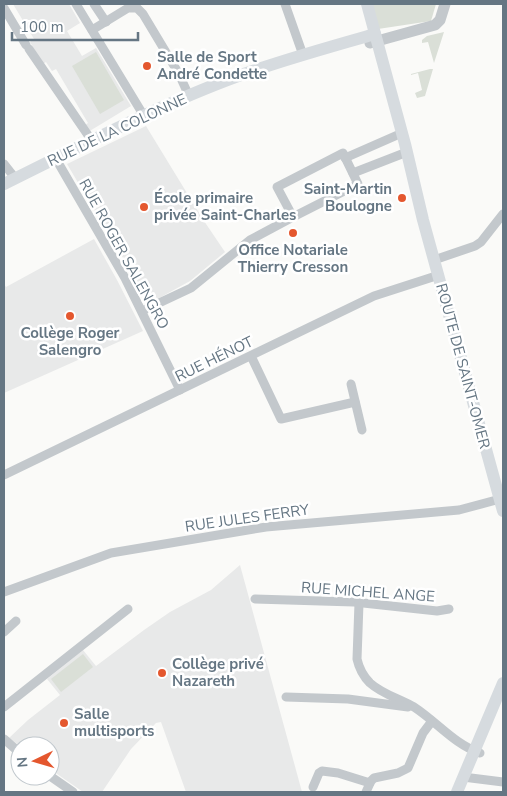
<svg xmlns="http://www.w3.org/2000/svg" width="507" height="796" viewBox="0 0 507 796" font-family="'Nunito Sans',sans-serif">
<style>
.built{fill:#e8e9e9}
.green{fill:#dadfd7}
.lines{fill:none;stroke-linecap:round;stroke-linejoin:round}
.minor{stroke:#c3c8cc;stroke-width:9}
.tertiary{stroke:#c3c8cc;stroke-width:11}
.secondary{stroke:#d6dbdf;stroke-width:12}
.poi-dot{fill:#e4572e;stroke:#fff;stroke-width:2}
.labels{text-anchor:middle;stroke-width:5;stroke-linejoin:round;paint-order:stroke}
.poi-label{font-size:15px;font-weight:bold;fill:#657683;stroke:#fff;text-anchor:start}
.street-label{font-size:15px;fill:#657683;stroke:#fff}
</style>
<rect width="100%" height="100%" fill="#fafaf8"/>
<g class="built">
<path d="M 13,4 L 69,4 L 80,23 L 67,31 L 82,56 L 96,48 L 131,106 L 88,132 L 84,126 L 88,123 L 56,69 L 52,71 L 46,62 L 43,64 L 30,42 L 34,39 Z"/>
<path d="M 146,126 L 204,221 L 225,252 L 190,281 L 152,302 L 146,288 L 140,287 L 67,164 Z"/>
<path d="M 94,239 L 117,280 L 143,331 L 4,393 L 4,284 L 6,287 Z"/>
<path d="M 240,565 L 302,792 L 186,792 L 161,722 L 156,723 L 131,749 L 102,792 L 83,792 L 50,769 L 50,746 L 20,746 L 9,738 L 28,720 L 60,695 L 47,679 L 83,650 L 96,666 L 144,630 L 170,612 L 211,590 Z"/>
</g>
<g class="green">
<path d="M 372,4 L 436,4 L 431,21 L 378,29 Z"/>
<path d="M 444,32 L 434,63 L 428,42 L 422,43 L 422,40 L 427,36 Z"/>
<path d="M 96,52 L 124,100 L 100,114 L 72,66 Z"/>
<path d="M 430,69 L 433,69 L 425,96 L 417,98 L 415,93 L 422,90 L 418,73 L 411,75 L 411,74 Z"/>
<path d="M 83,654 L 93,667 L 61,692 L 51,679 Z"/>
</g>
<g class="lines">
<g class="minor">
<path d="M 76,4 L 144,116"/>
<path d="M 94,4 L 106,22"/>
<path d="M 285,4 L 303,55"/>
<path d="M 4,8 L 26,45"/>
<path d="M 92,30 L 128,8 L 137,8 L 143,14 L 179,74 L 189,96"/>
<path d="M 29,49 L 92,141"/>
<path d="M 343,153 L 358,184 L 293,217 L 277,187 Z"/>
<path d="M 345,158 L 402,133"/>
<path d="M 56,159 L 125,278 L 180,390"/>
<path d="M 4,164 L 15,178"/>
<path d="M 353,173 L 407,152"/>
<path d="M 434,260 L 475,246 L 481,242 L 503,214"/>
<path d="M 142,311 L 191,288 L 250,240 L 293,217"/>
<path d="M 251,356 L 281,419 L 355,402"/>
<path d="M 351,384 L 362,430"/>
<path d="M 4,475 L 374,296 L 439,275"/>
<path d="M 4,592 L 111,553 L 266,527 L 459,510 L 500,499"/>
<path d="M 255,599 L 354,602 L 437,611 L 449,609"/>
<path d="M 359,603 L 357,659 C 359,668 363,676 370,683 C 382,694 400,699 414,707 C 437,722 454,744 480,753"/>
<path d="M 4,632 L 16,621"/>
<path d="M 286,697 L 348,699 L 408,707"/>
<path d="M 4,707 L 128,609"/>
<path d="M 4,739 L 20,753"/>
<path d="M 50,776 L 73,792"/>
<path d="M 463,777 L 503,782"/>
<path d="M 313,787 L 319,773 L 322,771 L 338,773 L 370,783"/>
<path d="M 366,792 L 371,781 L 374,778 L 398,773 L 408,768 L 423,733 L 432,721"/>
</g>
<path class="tertiary" d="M 370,43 L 435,25 L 440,20 L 445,4"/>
<g class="secondary">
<path d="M 367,4 L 405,144 L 423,220 L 503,511"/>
<path d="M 4,184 C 79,147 159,105 238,76 C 282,60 329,47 375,34"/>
<path d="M 457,792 L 503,683"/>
</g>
</g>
<g class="poi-dot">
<circle cx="147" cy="66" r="5"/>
<circle cx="402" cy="198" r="5"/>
<circle cx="144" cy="207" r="5"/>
<circle cx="293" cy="233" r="5"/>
<circle cx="70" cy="316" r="5"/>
<circle cx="162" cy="673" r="5"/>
<circle cx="64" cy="723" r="5"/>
</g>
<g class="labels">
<g class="poi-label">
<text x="157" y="62">Salle de Sport<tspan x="157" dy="17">André Condette</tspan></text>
<text x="392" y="194" text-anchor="end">Saint-Martin<tspan x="392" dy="17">Boulogne</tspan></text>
<text x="154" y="203">École primaire<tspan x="154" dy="17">privée Saint-Charles</tspan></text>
<text x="293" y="255" text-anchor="middle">Office Notariale<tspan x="293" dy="17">Thierry Cresson</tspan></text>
<text x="70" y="338" text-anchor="middle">Collège Roger<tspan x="70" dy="17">Salengro</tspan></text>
<text x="172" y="669">Collège privé<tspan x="172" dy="17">Nazareth</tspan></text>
<text x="74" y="719">Salle<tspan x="74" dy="17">multisports</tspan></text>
</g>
<g class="street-label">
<text transform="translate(117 130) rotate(-25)" y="5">RUE DE LA COLONNE</text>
<text transform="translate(124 254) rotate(61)" y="5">RUE ROGER SALENGRO</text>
<text transform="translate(214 359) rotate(-26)" y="5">RUE HÉNOT</text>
<text transform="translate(463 366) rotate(75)" y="5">ROUTE DE SAINT-OMER</text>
<text transform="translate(247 518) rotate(-8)" y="5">RUE JULES FERRY</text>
<text transform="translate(368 592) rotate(4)" y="5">RUE MICHEL ANGE</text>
</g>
</g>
<rect width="507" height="796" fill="none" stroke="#657683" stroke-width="10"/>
<g transform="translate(35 761) rotate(265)"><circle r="24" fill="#ffffff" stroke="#c1c8cd"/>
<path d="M0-4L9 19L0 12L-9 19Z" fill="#e4572e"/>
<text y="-8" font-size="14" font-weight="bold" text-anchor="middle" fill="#657683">N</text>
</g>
<path d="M12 32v8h126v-8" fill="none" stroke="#657683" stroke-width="2.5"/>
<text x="20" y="32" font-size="15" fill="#657683" stroke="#ffffff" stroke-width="4" paint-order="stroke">100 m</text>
</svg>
